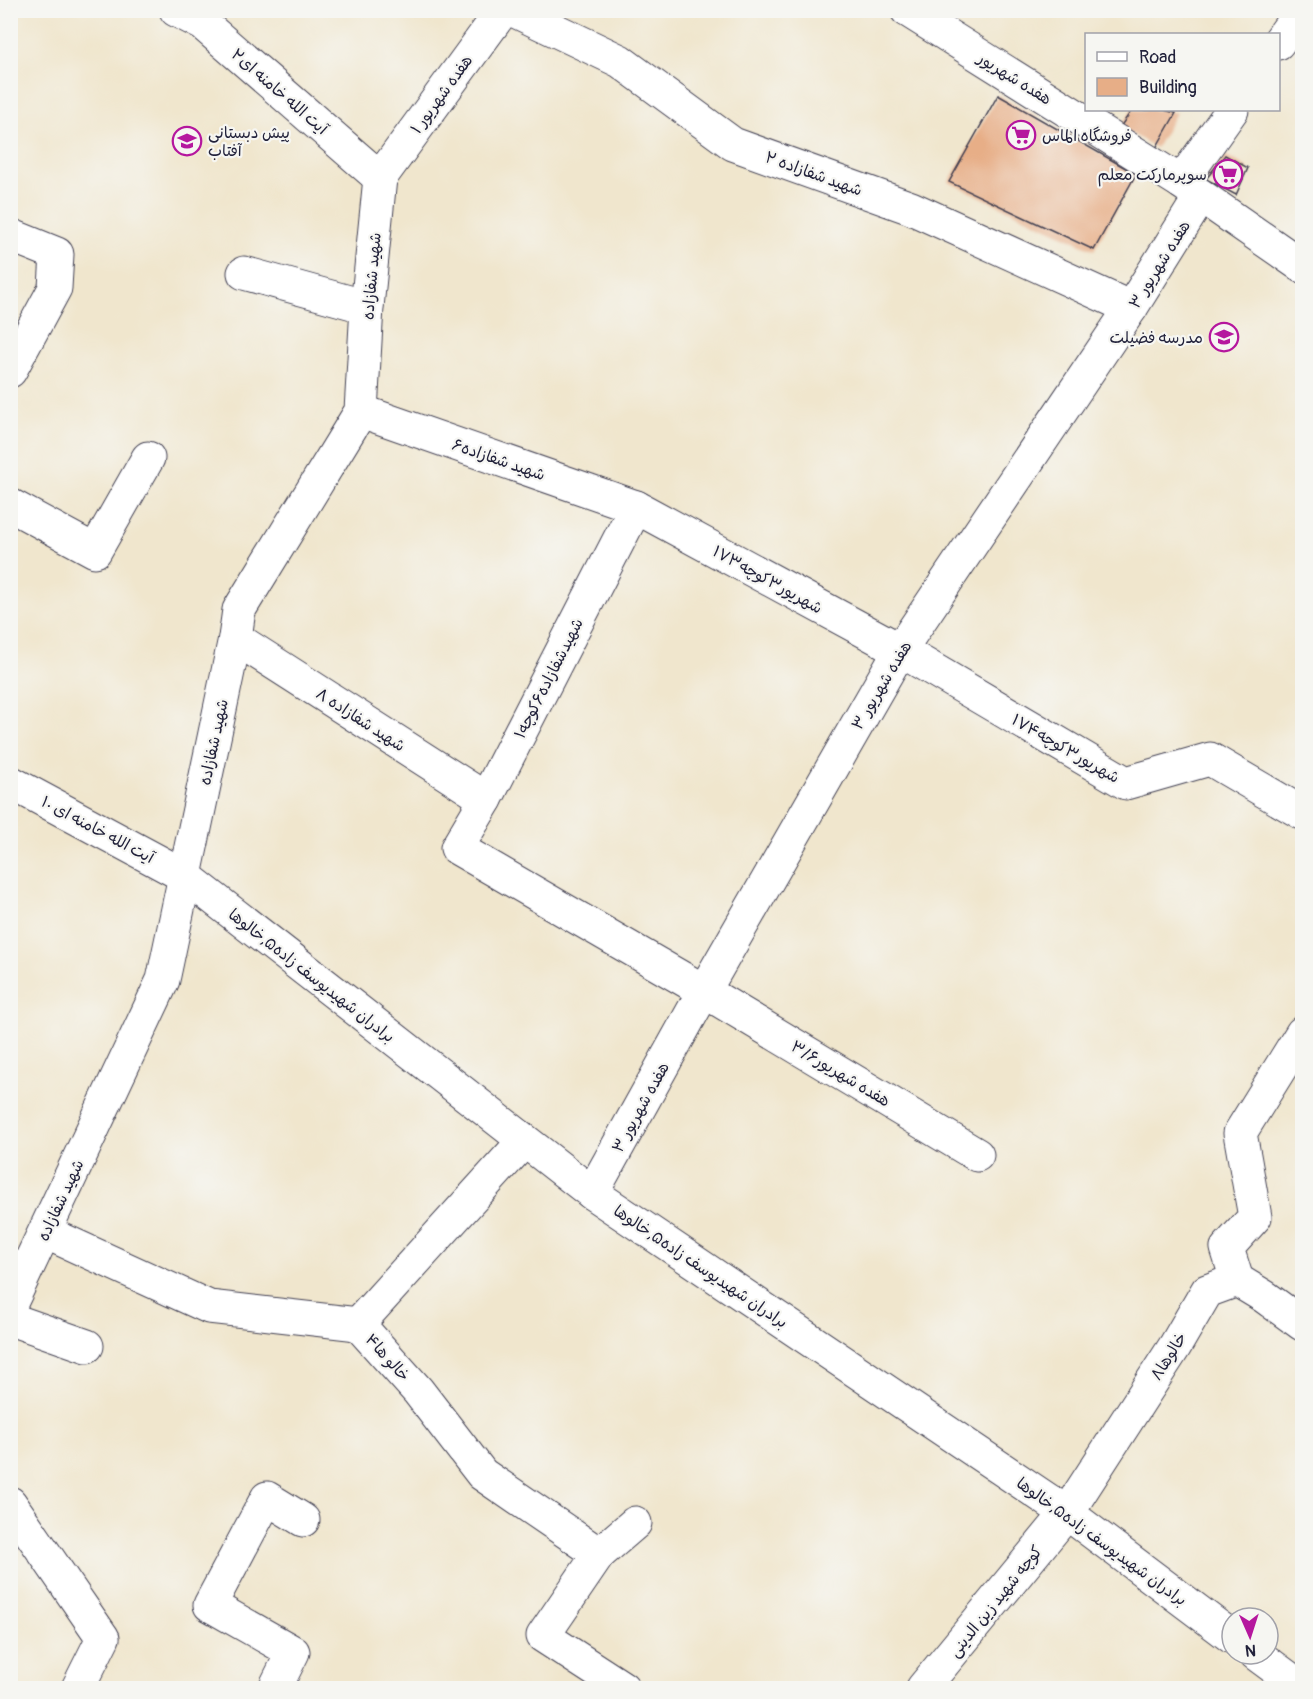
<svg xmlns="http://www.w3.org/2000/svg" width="1313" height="1699" viewBox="0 0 1313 1699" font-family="Pangolin,'Playpen Sans Arabic',sans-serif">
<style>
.building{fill:#e7ae87}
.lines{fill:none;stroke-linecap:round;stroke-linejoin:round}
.minor-casing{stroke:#413f51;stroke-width:35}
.major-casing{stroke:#413f51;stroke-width:35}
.minor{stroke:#fff;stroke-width:33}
.major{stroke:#fff;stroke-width:33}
.labels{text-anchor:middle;stroke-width:4.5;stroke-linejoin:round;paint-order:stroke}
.street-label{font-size:16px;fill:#22223b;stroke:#f6f6f2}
.poi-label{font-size:16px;fill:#22223b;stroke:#f6f6f2;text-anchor:start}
</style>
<rect width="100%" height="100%" fill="#f6f6f2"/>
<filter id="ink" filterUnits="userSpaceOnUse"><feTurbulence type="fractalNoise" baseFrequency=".0167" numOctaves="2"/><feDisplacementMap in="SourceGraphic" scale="12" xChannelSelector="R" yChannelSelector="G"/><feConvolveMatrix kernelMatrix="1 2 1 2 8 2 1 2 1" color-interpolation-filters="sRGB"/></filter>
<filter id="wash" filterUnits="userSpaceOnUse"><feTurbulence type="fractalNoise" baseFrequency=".008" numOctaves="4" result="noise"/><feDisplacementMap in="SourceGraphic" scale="24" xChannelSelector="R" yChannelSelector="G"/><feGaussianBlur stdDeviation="1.35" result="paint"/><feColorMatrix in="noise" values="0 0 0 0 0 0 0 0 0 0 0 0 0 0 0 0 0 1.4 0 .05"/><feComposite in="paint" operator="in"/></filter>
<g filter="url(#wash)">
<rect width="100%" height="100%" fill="#f0e6cd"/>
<g id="blocks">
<g class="building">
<path d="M 998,95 L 1136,174 L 1094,250 L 949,182 Z"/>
<path d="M 1132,110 L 1164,110 L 1176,113 L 1156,148 L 1120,127 Z"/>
<path d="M 1225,155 L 1248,168 L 1236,195 L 1206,179 Z"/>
</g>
</g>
</g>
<g filter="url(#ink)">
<use href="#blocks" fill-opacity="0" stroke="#413f51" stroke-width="1.5"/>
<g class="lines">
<g class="minor-casing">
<g id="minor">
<path d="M 176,10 L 203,24 L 380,178"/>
<path d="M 513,10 L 620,61 L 733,144 L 911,208 L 1131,308"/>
<path d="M 1278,43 L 1296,18 L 1298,10"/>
<path d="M 380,178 L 503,10"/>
<path d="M 1181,182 L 1232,110"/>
<path d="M 10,235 L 57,254 L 55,288 L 10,371"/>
<path d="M 244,273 L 367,307"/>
<path d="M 361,411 L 636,507 L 900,650 L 1126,783 L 1210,759 L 1302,813"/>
<path d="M 10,505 L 95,551 L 148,458"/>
<path d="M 636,507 L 486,799 L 457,848 L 704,991 L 977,1155"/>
<path d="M 235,638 L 486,799"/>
<path d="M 10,782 L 185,876 L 592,1193 L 1067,1513 L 1232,1637"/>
<path d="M 524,1141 L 358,1324 L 418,1391 L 482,1474 L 599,1554"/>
<path d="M 592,1193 L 704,991 L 900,650 L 1131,308 L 1201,196"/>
<path d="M 45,1232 L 209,1307 L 358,1324"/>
<path d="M 1237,1280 L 1227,1248 L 1255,1217 L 1240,1133 L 1302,1033"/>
<path d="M 10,1305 L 163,980 L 235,638 L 239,610 L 361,411 L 367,307 L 380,178"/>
<path d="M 10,1319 L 87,1346"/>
<path d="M 10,1503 L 103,1638 L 78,1688"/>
<path d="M 1256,1654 L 1302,1688"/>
<path d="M 275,1688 L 293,1652 L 210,1605 L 267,1498 L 303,1520"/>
<path d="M 623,1688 L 543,1636 L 599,1554 L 635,1523"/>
<path d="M 923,1688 L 1067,1513 L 1175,1346 L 1207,1291 L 1237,1280 L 1265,1297 L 1302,1324"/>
</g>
</g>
<g class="major-casing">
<path id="major" d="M 907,10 L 1181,182 L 1302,266"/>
</g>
<use href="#minor" class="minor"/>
<use href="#major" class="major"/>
</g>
</g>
<defs>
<g id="supermarket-ring" transform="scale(1.5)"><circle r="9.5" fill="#f6f6f2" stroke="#b5179e" stroke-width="1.5"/><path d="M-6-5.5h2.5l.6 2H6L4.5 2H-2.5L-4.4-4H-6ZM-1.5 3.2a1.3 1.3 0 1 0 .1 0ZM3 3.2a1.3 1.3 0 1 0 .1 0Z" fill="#b5179e"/></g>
<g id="school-ring" transform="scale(1.5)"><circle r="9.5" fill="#f6f6f2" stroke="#b5179e" stroke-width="1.5"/><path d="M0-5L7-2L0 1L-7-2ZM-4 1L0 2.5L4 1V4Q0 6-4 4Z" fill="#b5179e"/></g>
</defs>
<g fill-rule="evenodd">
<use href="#supermarket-ring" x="1021" y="135"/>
<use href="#school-ring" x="187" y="141"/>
<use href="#supermarket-ring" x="1228" y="174"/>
<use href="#school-ring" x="1224" y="337"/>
</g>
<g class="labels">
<g class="street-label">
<text transform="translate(1015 78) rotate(32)" y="6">هفده شهریور</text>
<text transform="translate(280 91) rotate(41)" y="6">آیت الله خامنه ای۲</text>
<text transform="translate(441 94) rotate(-54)" y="6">هفده شهریور ۱</text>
<text transform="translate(814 173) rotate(20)" y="6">شهید شفازاده ۲</text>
<text transform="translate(1159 264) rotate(-58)" y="6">هفده شهریور ۳</text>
<text transform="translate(371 276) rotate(-85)" y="6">شهید شفازاده</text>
<text transform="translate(499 459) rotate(19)" y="6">شهید شفازاده۶</text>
<text transform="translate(768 579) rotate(29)" y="6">۱۷شهریور۳کوچه۳</text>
<text transform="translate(548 678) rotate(-63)" y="6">شهیدشفازاده۶کوچه۱</text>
<text transform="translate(881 685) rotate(-59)" y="6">هفده شهریور ۳</text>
<text transform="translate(361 719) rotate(33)" y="6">شهید شفازاده ۸</text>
<text transform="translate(213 742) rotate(-78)" y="6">شهید شفازاده</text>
<text transform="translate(1066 748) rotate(30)" y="6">۱۷شهریور۳کوچه۴</text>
<text transform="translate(98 829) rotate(28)" y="6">آیت الله خامنه ای ۱۰</text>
<text transform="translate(312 975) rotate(38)" y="6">برادران شهیدیوسف زاده۵,خالوها</text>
<text transform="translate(841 1073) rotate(31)" y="6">هفده شهریور۳/۶</text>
<text transform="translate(640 1107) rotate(-61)" y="6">هفده شهریور ۳</text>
<text transform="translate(60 1200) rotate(-65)" y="6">شهید شفازاده</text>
<text transform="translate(701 1266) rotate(34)" y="6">برادران شهیدیوسف زاده۵,خالوها</text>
<text transform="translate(1168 1356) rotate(-58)" y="6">خالوها۸</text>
<text transform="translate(388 1357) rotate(48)" y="6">خالو ها۴</text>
<text transform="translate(1102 1541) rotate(36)" y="6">برادران شهیدیوسف زاده۵,خالوها</text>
<text transform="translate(995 1601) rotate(-51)" y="6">کوچه شهید زین الدینی</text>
</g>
<g class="poi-label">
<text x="208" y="138">پیش دبستانی<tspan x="208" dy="18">آفتاب</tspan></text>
<text x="1042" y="141">فروشگاه الماس</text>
<text x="1207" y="180" text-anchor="end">سوپرمارکت معلم</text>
<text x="1203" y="343" text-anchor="end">مدرسه فضیلت</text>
</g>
</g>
<rect width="1313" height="1699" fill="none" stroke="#f6f6f2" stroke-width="36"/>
<rect x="1085" y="33" width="195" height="78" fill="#f6f6f2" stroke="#a1a1a9" stroke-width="1.5"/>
<rect x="1097" y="52" width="30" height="9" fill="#ffffff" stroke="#a1a1a9" stroke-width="1.5"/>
<text x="1139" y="63" font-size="18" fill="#22223b">Road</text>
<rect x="1097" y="78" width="30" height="18" fill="#e7ae87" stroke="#a1a1a9" stroke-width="1.5"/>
<text x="1139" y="93" font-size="18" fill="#22223b">Building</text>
<g transform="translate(1250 1636) rotate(177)"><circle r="28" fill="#f6f6f2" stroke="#a1a1a9" stroke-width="1.5"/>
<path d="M0-4.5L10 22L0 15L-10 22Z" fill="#b5179e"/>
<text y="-9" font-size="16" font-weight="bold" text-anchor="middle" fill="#22223b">N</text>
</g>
</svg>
